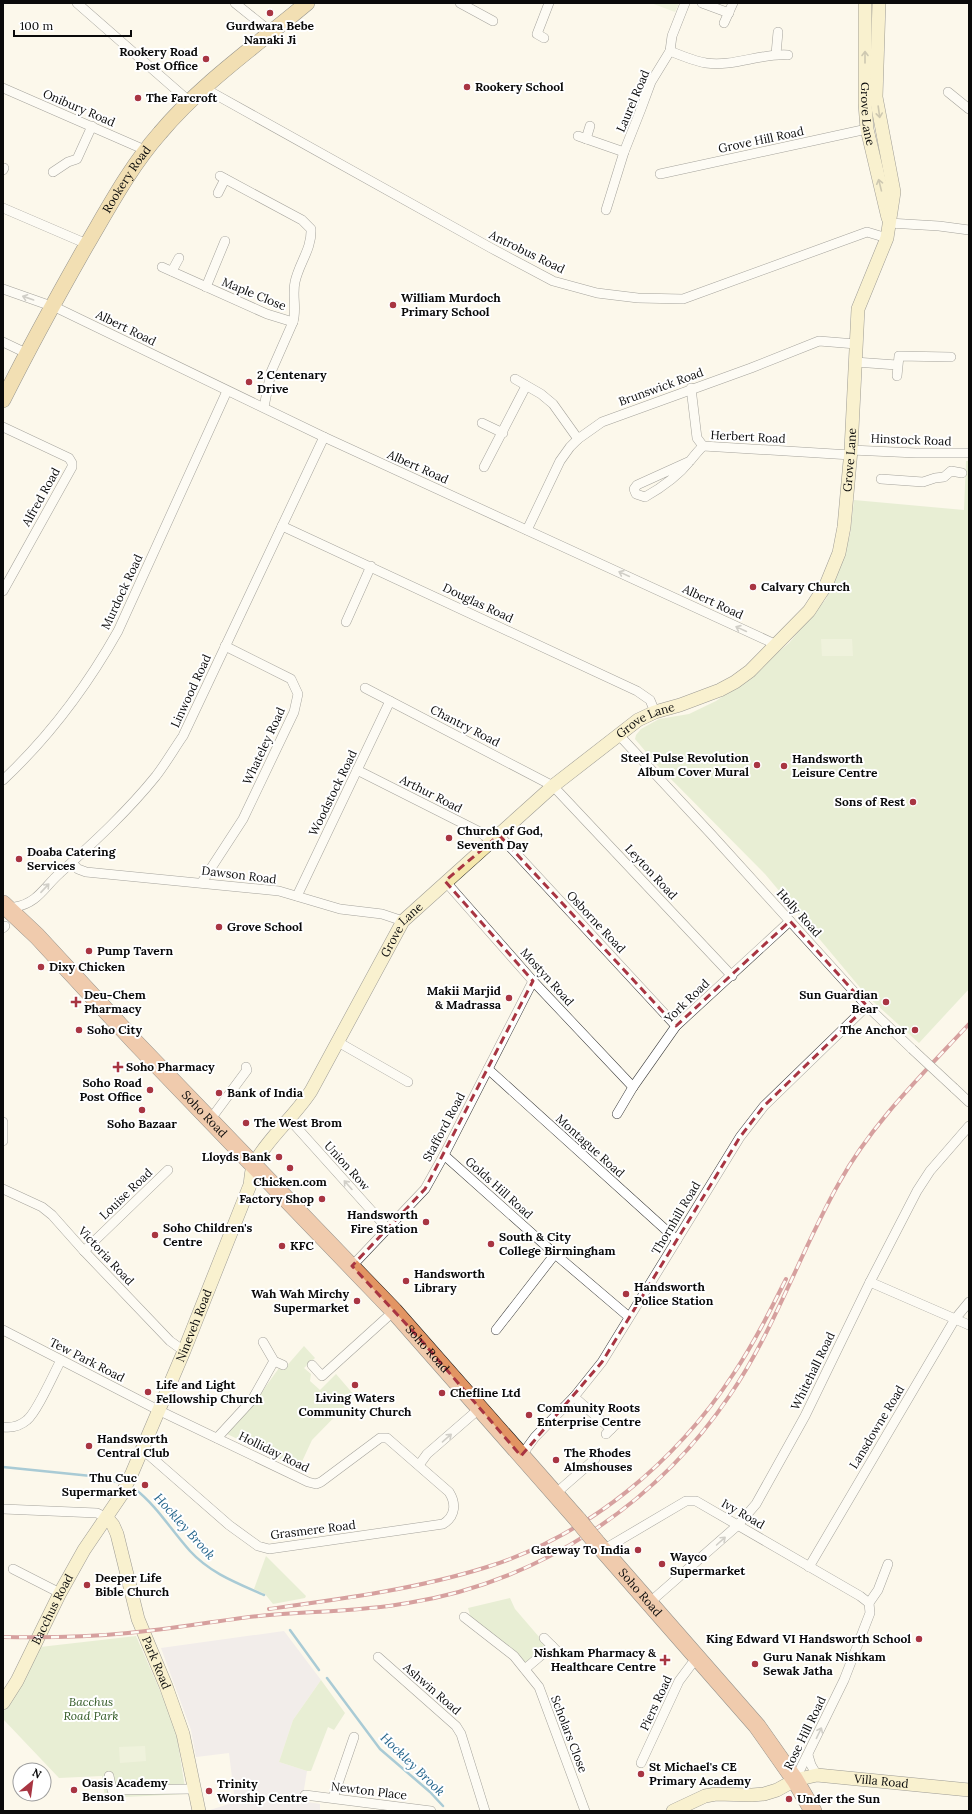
<svg xmlns="http://www.w3.org/2000/svg" width="972" height="1814" viewBox="0 0 972 1814" font-family="Lora,serif">
<style>
.industrial{fill:#e7dfe9}
.green{fill:#d1e2b9}
.pitch{fill:#e1eaca}
.lines{fill:none;stroke-linecap:round;stroke-linejoin:round}
.stream{stroke:#4694bb;stroke-width:2.5}
.street-casing{stroke:#3d3d3d;stroke-width:10}
.secondary-casing{stroke:#2c2c2c;stroke-width:14}
.primary-casing{stroke:#1b1b1b;stroke-width:16}
.highway-casing{stroke:#1b1b1b;stroke-width:18}
.street{stroke:#fff;stroke-width:9}
.secondary{stroke:#f5e8ad;stroke-width:13}
.primary{stroke:#e7c270;stroke-width:15}
.highway{stroke:#e29563;stroke-width:17}
.rail-casing{stroke:#a83542;stroke-width:4}
.rail{stroke:#fff;stroke-width:2.5;stroke-dasharray:8;stroke-linecap:butt}
.street-bridge-casing{stroke:#3d3d3d;stroke-width:10;stroke-linecap:butt}
.highway-bridge-casing{stroke:#1b1b1b;stroke-width:18;stroke-linecap:butt}
.street-bridge{stroke:#fff;stroke-width:9}
.highway-bridge{stroke:#e29563;stroke-width:17}
.oneway{stroke:#978f6c}
.oneway2{stroke:#9d9d9d}
.marked{fill:none;stroke:#a83542;stroke-width:3;stroke-dasharray:8 5;stroke-linejoin:round}
.poi-dot{fill:#a83542;stroke:#fff;stroke-width:1.5}
.labels{text-anchor:middle;stroke-width:4;stroke-linejoin:round;paint-order:stroke}
.poi-label{font-size:12px;font-weight:bold;fill:#0a0a0a;stroke:#fff;text-anchor:start}
.street-label{font-size:12px;fill:#0a0a0a;stroke:#fff}
.park-label{font-size:12px;font-style:italic;fill:#325924;stroke:#fff}
.water-label{font-size:13px;font-style:italic;fill:#24658c;stroke:#fff}
</style>
<rect width="100%" height="100%" fill="#fcf8eb"/>
<path class="industrial" d="M 284,1631 L 321,1680 L 293,1720 L 279,1762 L 307,1771 L 302,1801 L 320,1804 L 320,1811 L 207,1811 L 235,1802 L 229,1753 L 196,1757 L 191,1730 L 161,1648 Z"/>
<g class="green">
<path d="M 966,461 L 969,461 L 969,989 L 919,1043 L 868,997 L 765,874 L 657,765 L 635,739 L 636,735 L 641,729 L 659,719 L 689,714 L 716,701 L 739,685 L 789,643 L 826,599 L 839,569 L 850,535 L 854,500 L 964,510 Z"/>
<path d="M 304,1346 L 315,1358 L 304,1368 L 311,1374 L 310,1381 L 320,1390 L 336,1374 L 355,1396 L 312,1440 L 299,1468 L 227,1434 L 256,1400 L 279,1368 L 284,1369 Z"/>
<path d="M 266,1556 L 306,1596 L 305,1598 L 273,1604 L 265,1594 L 254,1589 Z"/>
<path d="M 510,1598 L 515,1609 L 546,1645 L 526,1663 L 471,1619 L 468,1608 Z"/>
<path d="M 136,1636 L 175,1725 L 186,1794 L 105,1798 L 102,1776 L 59,1778 L 3,1719 L 3,1712 L 10,1703 L 40,1647 Z"/>
<path d="M 321,1680 L 345,1713 L 334,1730 L 328,1727 L 311,1771 L 307,1771 L 279,1762 L 293,1720 Z"/>
</g>
<g class="pitch">
<path d="M 651,3 L 679,3 L 675,12 Z"/>
<path d="M 821,639 L 852,639 L 853,656 L 822,656 Z"/>
<path d="M 145,1746 L 146,1761 L 120,1763 L 119,1747 Z"/>
</g>
<g class="lines">
<g class="stream">
<path d="M 3,1467 L 101,1477 L 120,1483"/>
<path d="M 135,1489 C 157,1506 171,1530 190,1551 C 210,1573 237,1583 264,1595"/>
<path d="M 290,1630 L 319,1670"/>
<path d="M 327,1678 L 380,1749 L 430,1792 L 443,1806"/>
</g>
<g class="street-casing">
<g id="street">
<path d="M 77,3 L 190,102"/>
<path d="M 235,3 L 271,32"/>
<path d="M 460,3 L 493,21"/>
<path d="M 702,3 L 729,13"/>
<path d="M 724,23 L 733,3"/>
<path d="M 544,38 L 537,34 L 549,3"/>
<path d="M 670,51 C 682,56 694,61 706,63 C 734,67 760,53 788,55"/>
<path d="M 776,54 L 778,32"/>
<path d="M 207,87 L 211,92 L 491,248 L 553,281 L 597,293 L 638,298 L 683,299 L 867,232 L 887,238"/>
<path d="M 3,88 L 145,150"/>
<path d="M 948,92 L 969,109"/>
<path d="M 578,136 L 624,152"/>
<path d="M 586,139 L 590,126"/>
<path d="M 3,170 L 4,168"/>
<path d="M 53,172 L 68,162 L 77,159 L 92,126"/>
<path d="M 660,174 L 867,129"/>
<path d="M 220,176 L 302,220 L 311,229 C 312,249 299,263 295,282 C 292,295 297,309 293,322 L 271,372 L 264,407"/>
<path d="M 218,193 L 225,179"/>
<path d="M 3,208 L 87,244"/>
<path d="M 606,210 L 624,152 L 641,109 L 651,82 L 670,51 L 672,36 L 685,3"/>
<path d="M 889,223 L 939,226 L 969,230"/>
<path d="M 162,267 L 267,314 L 293,322"/>
<path d="M 172,271 L 179,258"/>
<path d="M 206,287 L 225,241"/>
<path d="M 3,289 L 57,308 L 324,437 L 777,645"/>
<path d="M 3,342 L 26,353"/>
<path d="M 855,362 L 897,365"/>
<path d="M 897,376 L 899,356 L 951,357"/>
<path d="M 515,379 L 541,394 L 553,404 L 578,439"/>
<path d="M 691,388 L 697,438 L 703,446"/>
<path d="M 482,423 L 503,433"/>
<path d="M 3,427 L 69,458 L 72,463 L 72,467 L 3,591"/>
<path d="M 703,446 L 851,455"/>
<path d="M 851,450 L 916,453 L 969,453"/>
<path d="M 690,461 L 637,485 L 634,489 L 636,494 L 645,497 C 661,488 678,476 690,461 C 694,456 698,451 703,446"/>
<path d="M 484,467 L 526,386"/>
<path d="M 881,479 L 923,482 L 935,478 L 944,477 L 951,471 L 962,473"/>
<path d="M 282,526 L 637,691 L 650,700 L 655,712"/>
<path d="M 527,530 L 560,461 L 570,447 L 578,439 L 602,422 L 751,368 L 819,341 L 856,344"/>
<path d="M 346,622 L 371,566"/>
<path d="M 365,688 L 553,786 L 732,976"/>
<path d="M 618,734 L 711,834 L 867,1006 L 912,1049"/>
<path d="M 357,770 L 478,831 L 492,841"/>
<path d="M 3,780 C 49,737 87,686 118,631 L 227,391"/>
<path d="M 499,835 L 676,1026"/>
<path d="M 72,863 L 78,869 L 86,872 L 279,891 L 340,909 L 382,914 L 403,921"/>
<path d="M 445,881 L 533,981 L 633,1087"/>
<path d="M 202,882 L 243,819 L 294,712 L 298,694 L 291,679 L 225,646"/>
<path d="M 297,896 L 390,701"/>
<path d="M 15,907 C 38,903 44,887 60,873 C 94,842 127,812 156,776 C 166,763 174,749 183,736 L 324,437"/>
<path d="M 3,928 L 5,926"/>
<path d="M 338,1042 L 408,1082"/>
<path d="M 488,1069 L 677,1240"/>
<path d="M 954,1088 L 969,1102"/>
<path d="M 617,1114 L 633,1087 L 676,1026 L 790,921"/>
<path d="M 210,1120 L 247,1070 L 246,1067"/>
<path d="M 290,1120 L 387,1228"/>
<path d="M 3,1122 L 3,1141"/>
<path d="M 444,1155 L 555,1254 L 629,1317"/>
<path d="M 3,1189 L 42,1207 L 52,1215 L 84,1251 L 170,1341 L 184,1351"/>
<path d="M 84,1251 L 168,1170"/>
<path d="M 352,1266 L 425,1189 L 444,1155 L 533,981"/>
<path d="M 870,1282 L 969,1325"/>
<path d="M 3,1330 L 160,1411 L 308,1482 L 316,1484 L 321,1482 L 380,1438 L 387,1438 L 449,1492 C 456,1503 456,1516 443,1524 L 269,1549 L 258,1546 L 229,1525 L 142,1449"/>
<path d="M 496,1330 L 555,1254"/>
<path d="M 263,1342 L 274,1361 L 283,1365"/>
<path d="M 312,1365 L 322,1376 L 394,1311"/>
<path d="M 574,1397 L 611,1429"/>
<path d="M 3,1427 C 11,1428 20,1426 27,1420 C 37,1412 54,1373 61,1360"/>
<path d="M 606,1434 L 617,1423"/>
<path d="M 217,1438 L 252,1400 L 274,1361"/>
<path d="M 521,1456 L 535,1437 L 574,1397 L 602,1362 L 740,1137 L 764,1106 L 867,1006"/>
<path d="M 419,1465 L 427,1454 L 480,1408"/>
<path d="M 555,1494 L 595,1459"/>
<path d="M 3,1509 L 97,1513 L 107,1518"/>
<path d="M 603,1550 L 686,1501 L 696,1501 L 860,1596 L 869,1603"/>
<path d="M 809,1567 L 955,1319 L 969,1302"/>
<path d="M 13,1569 L 60,1593"/>
<path d="M 649,1603 L 738,1525 L 756,1504 L 805,1416 L 870,1282 L 917,1191 L 930,1171 L 969,1126"/>
<path d="M 464,1617 L 514,1656 L 539,1687 L 585,1811"/>
<path d="M 544,1638 L 560,1654"/>
<path d="M 378,1657 L 456,1726 L 461,1734 L 485,1811"/>
<path d="M 525,1669 L 552,1646"/>
<path d="M 808,1755 L 811,1765 L 817,1775"/>
<path d="M 641,1763 L 679,1681 L 697,1657"/>
<path d="M 109,1776 L 112,1790 L 193,1789"/>
<path d="M 795,1780 L 844,1680 L 870,1613 L 869,1603 L 878,1590 L 888,1564"/>
<path d="M 305,1795 L 431,1811"/>
<path d="M 333,1798 L 354,1737"/>
</g>
</g>
<g class="secondary-casing">
<g id="secondary">
<path id="s1" d="M 865,3 L 865,104 L 867,129 L 888,218"/>
<path id="s2" d="M 107,1518 L 113,1525 L 117,1534 L 138,1619 L 166,1686 L 183,1734 L 199,1811"/>
<path id="s3" d="M 3,1703 L 17,1681 L 60,1593 L 84,1550 L 122,1494 L 132,1473 L 184,1351 L 250,1185 C 251,1179 251,1170 254,1164 C 267,1139 295,1116 311,1091 L 403,921 L 553,786 L 638,720 L 655,712 L 680,705 L 720,690 L 735,682 L 750,671 L 809,611 L 826,585 L 839,553 L 844,527 L 851,450 L 858,309 L 887,238 L 894,192 L 876,97 L 879,3"/>
<path id="s4" d="M 673,1811 L 705,1796 L 716,1794 L 752,1795 L 764,1794 L 777,1790 L 795,1780 L 817,1775 L 969,1790"/>
</g>
</g>
<g class="primary-casing">
<g id="primary">
<path id="s5" d="M 3,400 C 29,348 57,297 86,246 C 109,207 130,167 160,133 C 202,83 257,45 307,3"/>
</g>
</g>
<g class="highway-casing">
<g id="highway">
<path id="s6" d="M 3,904 L 37,936 L 135,1042 L 394,1311 L 578,1520"/>
<path id="s7" d="M 596,1542 L 757,1726 L 795,1780 L 813,1811"/>
</g>
</g>
<use href="#street" class="street"/>
<use href="#secondary" class="secondary"/>
<use href="#primary" class="primary"/>
<use href="#highway" class="highway"/>
<g class="rail-casing">
<g id="rail">
<path d="M 269,1609 C 342,1599 417,1589 487,1567 C 589,1535 676,1462 734,1373 C 754,1343 770,1311 786,1279"/>
<path d="M 3,1637 C 45,1638 87,1637 128,1633 C 172,1629 215,1621 259,1616 C 308,1611 359,1612 408,1603 C 539,1582 656,1505 730,1395 C 775,1329 800,1252 839,1183 C 872,1123 923,1074 969,1024"/>
</g>
</g>
<use href="#rail" class="rail"/>
<g class="street-bridge-casing">
<path id="street-bridge" d="M 912,1049 L 954,1088"/>
</g>
<g class="highway-bridge-casing">
<path id="highway-bridge" d="M 578,1520 L 596,1542"/>
</g>
<use href="#street-bridge" class="street-bridge"/>
<use href="#highway-bridge" class="highway-bridge"/>
</g>
<defs><path id="oneway-shaft" d="M-6 0H5M1.5-3L5.5 0L1.5 3" fill="none" stroke-width="1.6" stroke-linecap="round" stroke-linejoin="round"/></defs>
<g class="oneway">
<use href="#oneway-shaft" transform="translate(865 57) rotate(-90)"/>
<use href="#oneway-shaft" transform="translate(879 112) rotate(82)"/>
<use href="#oneway-shaft" transform="translate(880 185) rotate(-104)"/>
</g>
<g class="oneway2">
<use href="#oneway-shaft" transform="translate(28 298) rotate(-161)"/>
<use href="#oneway-shaft" transform="translate(624 574) rotate(-155)"/>
<use href="#oneway-shaft" transform="translate(741 629) rotate(-155)"/>
<use href="#oneway-shaft" transform="translate(45 888) rotate(-47)"/>
<use href="#oneway-shaft" transform="translate(348 1185) rotate(-132)"/>
<use href="#oneway-shaft" transform="translate(447 1438) rotate(-41)"/>
<use href="#oneway-shaft" transform="translate(721 1541) rotate(-42)"/>
<use href="#oneway-shaft" transform="translate(819 1733) rotate(-64)"/>
</g>
<path d="M0 0H972V1814H0ZM 499,835 L 676,1026 L 790,921 L 867,1006 L 764,1106 L 740,1137 L 602,1362 L 521,1456 L 421,1340 L 352,1266 L 425,1189 L 533,981 L 445,881 Z" fill="#fcf8eb" fill-opacity=".55" fill-rule="evenodd"/>
<path class="marked" d="M 499,835 L 676,1026 L 790,921 L 867,1006 L 764,1106 L 740,1137 L 602,1362 L 521,1456 L 421,1340 L 352,1266 L 425,1189 L 533,981 L 445,881 Z"/>
<g class="poi-dot">
<circle cx="270" cy="13" r="4"/>
<circle cx="206" cy="59" r="4"/>
<circle cx="467" cy="87" r="4"/>
<circle cx="138" cy="98" r="4"/>
<circle cx="393" cy="305" r="4"/>
<circle cx="249" cy="382" r="4"/>
<circle cx="753" cy="587" r="4"/>
<circle cx="757" cy="765" r="4"/>
<circle cx="784" cy="766" r="4"/>
<circle cx="913" cy="802" r="4"/>
<circle cx="449" cy="838" r="4"/>
<circle cx="19" cy="859" r="4"/>
<circle cx="219" cy="927" r="4"/>
<circle cx="89" cy="951" r="4"/>
<circle cx="41" cy="967" r="4"/>
<circle cx="509" cy="998" r="4"/>
<path d="M74 996h4v4h4v4h-4v4h-4v-4h-4v-4h4z"/>
<circle cx="886" cy="1002" r="4"/>
<circle cx="79" cy="1030" r="4"/>
<circle cx="915" cy="1030" r="4"/>
<path d="M116 1061h4v4h4v4h-4v4h-4v-4h-4v-4h4z"/>
<circle cx="150" cy="1090" r="4"/>
<circle cx="219" cy="1093" r="4"/>
<circle cx="142" cy="1110" r="4"/>
<circle cx="246" cy="1123" r="4"/>
<circle cx="279" cy="1157" r="4"/>
<circle cx="290" cy="1168" r="4"/>
<circle cx="322" cy="1199" r="4"/>
<circle cx="426" cy="1222" r="4"/>
<circle cx="155" cy="1235" r="4"/>
<circle cx="491" cy="1244" r="4"/>
<circle cx="282" cy="1246" r="4"/>
<circle cx="406" cy="1281" r="4"/>
<circle cx="626" cy="1294" r="4"/>
<circle cx="357" cy="1301" r="4"/>
<circle cx="355" cy="1385" r="4"/>
<circle cx="148" cy="1392" r="4"/>
<circle cx="442" cy="1393" r="4"/>
<circle cx="529" cy="1415" r="4"/>
<circle cx="89" cy="1446" r="4"/>
<circle cx="556" cy="1460" r="4"/>
<circle cx="145" cy="1485" r="4"/>
<circle cx="638" cy="1550" r="4"/>
<circle cx="662" cy="1564" r="4"/>
<circle cx="87" cy="1585" r="4"/>
<circle cx="919" cy="1639" r="4"/>
<path d="M663 1654h4v4h4v4h-4v4h-4v-4h-4v-4h4z"/>
<circle cx="755" cy="1664" r="4"/>
<circle cx="641" cy="1774" r="4"/>
<circle cx="74" cy="1790" r="4"/>
<circle cx="209" cy="1791" r="4"/>
<circle cx="789" cy="1799" r="4"/>
</g>
<g class="labels">
<g class="poi-label">
<text x="270" y="30" text-anchor="middle">Gurdwara Bebe<tspan x="270" dy="14">Nanaki Ji</tspan></text>
<text x="198" y="56" text-anchor="end">Rookery Road<tspan x="198" dy="14">Post Office</tspan></text>
<text x="475" y="91">Rookery School</text>
<text x="146" y="102">The Farcroft</text>
<text x="401" y="302">William Murdoch<tspan x="401" dy="14">Primary School</tspan></text>
<text x="257" y="379">2 Centenary<tspan x="257" dy="14">Drive</tspan></text>
<text x="761" y="591">Calvary Church</text>
<text x="749" y="762" text-anchor="end">Steel Pulse Revolution<tspan x="749" dy="14">Album Cover Mural</tspan></text>
<text x="792" y="763">Handsworth<tspan x="792" dy="14">Leisure Centre</tspan></text>
<text x="905" y="806" text-anchor="end">Sons of Rest</text>
<text x="457" y="835">Church of God,<tspan x="457" dy="14">Seventh Day</tspan></text>
<text x="27" y="856">Doaba Catering<tspan x="27" dy="14">Services</tspan></text>
<text x="227" y="931">Grove School</text>
<text x="97" y="955">Pump Tavern</text>
<text x="49" y="971">Dixy Chicken</text>
<text x="501" y="995" text-anchor="end">Makii Marjid<tspan x="501" dy="14">&amp; Madrassa</tspan></text>
<text x="84" y="999">Deu-Chem<tspan x="84" dy="14">Pharmacy</tspan></text>
<text x="878" y="999" text-anchor="end">Sun Guardian<tspan x="878" dy="14">Bear</tspan></text>
<text x="87" y="1034">Soho City</text>
<text x="907" y="1034" text-anchor="end">The Anchor</text>
<text x="126" y="1071">Soho Pharmacy</text>
<text x="142" y="1087" text-anchor="end">Soho Road<tspan x="142" dy="14">Post Office</tspan></text>
<text x="227" y="1097">Bank of India</text>
<text x="254" y="1127">The West Brom</text>
<text x="142" y="1128" text-anchor="middle">Soho Bazaar</text>
<text x="271" y="1161" text-anchor="end">Lloyds Bank</text>
<text x="290" y="1186" text-anchor="middle">Chicken.com</text>
<text x="314" y="1203" text-anchor="end">Factory Shop</text>
<text x="418" y="1219" text-anchor="end">Handsworth<tspan x="418" dy="14">Fire Station</tspan></text>
<text x="163" y="1232">Soho Children's<tspan x="163" dy="14">Centre</tspan></text>
<text x="499" y="1241">South &amp; City<tspan x="499" dy="14">College Birmingham</tspan></text>
<text x="290" y="1250">KFC</text>
<text x="414" y="1278">Handsworth<tspan x="414" dy="14">Library</tspan></text>
<text x="634" y="1291">Handsworth<tspan x="634" dy="14">Police Station</tspan></text>
<text x="349" y="1298" text-anchor="end">Wah Wah Mirchy<tspan x="349" dy="14">Supermarket</tspan></text>
<text x="156" y="1389">Life and Light<tspan x="156" dy="14">Fellowship Church</tspan></text>
<text x="450" y="1397">Chefline Ltd</text>
<text x="355" y="1402" text-anchor="middle">Living Waters<tspan x="355" dy="14">Community Church</tspan></text>
<text x="537" y="1412">Community Roots<tspan x="537" dy="14">Enterprise Centre</tspan></text>
<text x="97" y="1443">Handsworth<tspan x="97" dy="14">Central Club</tspan></text>
<text x="564" y="1457">The Rhodes<tspan x="564" dy="14">Almshouses</tspan></text>
<text x="137" y="1482" text-anchor="end">Thu Cuc<tspan x="137" dy="14">Supermarket</tspan></text>
<text x="630" y="1554" text-anchor="end">Gateway To India</text>
<text x="670" y="1561">Wayco<tspan x="670" dy="14">Supermarket</tspan></text>
<text x="95" y="1582">Deeper Life<tspan x="95" dy="14">Bible Church</tspan></text>
<text x="911" y="1643" text-anchor="end">King Edward VI Handsworth School</text>
<text x="656" y="1657" text-anchor="end">Nishkam Pharmacy &amp;<tspan x="656" dy="14">Healthcare Centre</tspan></text>
<text x="763" y="1661">Guru Nanak Nishkam<tspan x="763" dy="14">Sewak Jatha</tspan></text>
<text x="649" y="1771">St Michael's CE<tspan x="649" dy="14">Primary Academy</tspan></text>
<text x="82" y="1787">Oasis Academy<tspan x="82" dy="14">Benson</tspan></text>
<text x="217" y="1788">Trinity<tspan x="217" dy="14">Worship Centre</tspan></text>
<text x="797" y="1803">Under the Sun</text>
</g>
<g class="street-label">
<text transform="translate(633 101) rotate(-67)" y="4">Laurel Road</text>
<text transform="translate(79 108) rotate(23)" y="4">Onibury Road</text>
<text dy="4" stroke="none"><textPath href="#s1" startOffset="111">Grove Lane</textPath></text>
<text transform="translate(761 140) rotate(-12)" y="4">Grove Hill Road</text>
<text dy="4" stroke="none"><textPath href="#s5" startOffset="253">Rookery Road</textPath></text>
<text transform="translate(527 252) rotate(26)" y="4">Antrobus Road</text>
<text transform="translate(254 294) rotate(22)" y="4">Maple Close</text>
<text transform="translate(126 328) rotate(26)" y="4">Albert Road</text>
<text transform="translate(661 387) rotate(-20)" y="4">Brunswick Road</text>
<text transform="translate(748 437) rotate(3)" y="4">Herbert Road</text>
<text transform="translate(911 440) rotate(2)" y="4">Hinstock Road</text>
<text dy="4" stroke="none"><textPath href="#s3" startOffset="1559">Grove Lane</textPath></text>
<text transform="translate(418 467) rotate(24)" y="4">Albert Road</text>
<text transform="translate(41 497) rotate(-61)" y="4">Alfred Road</text>
<text transform="translate(122 592) rotate(-65)" y="4">Murdock Road</text>
<text transform="translate(713 602) rotate(25)" y="4">Albert Road</text>
<text transform="translate(478 603) rotate(25)" y="4">Douglas Road</text>
<text transform="translate(191 691) rotate(-65)" y="4">Linwood Road</text>
<text dy="4" stroke="none"><textPath href="#s3" startOffset="1199">Grove Lane</textPath></text>
<text transform="translate(465 726) rotate(27)" y="4">Chantry Road</text>
<text transform="translate(264 746) rotate(-65)" y="4">Whateley Road</text>
<text transform="translate(333 793) rotate(-64)" y="4">Woodstock Road</text>
<text transform="translate(431 794) rotate(27)" y="4">Arthur Road</text>
<text transform="translate(651 872) rotate(47)" y="4">Leyton Road</text>
<text transform="translate(239 875) rotate(7)" y="4">Dawson Road</text>
<text transform="translate(799 913) rotate(48)" y="4">Holly Road</text>
<text transform="translate(596 922) rotate(47)" y="4">Osborne Road</text>
<text dy="4" stroke="none"><textPath href="#s3" startOffset="875">Grove Lane</textPath></text>
<text transform="translate(547 977) rotate(48)" y="4">Mostyn Road</text>
<text transform="translate(687 1001) rotate(-44)" y="4">York Road</text>
<text dy="4" stroke="none"><textPath href="#s6" startOffset="291">Soho Road</textPath></text>
<text transform="translate(444 1127) rotate(-62)" y="4">Stafford Road</text>
<text transform="translate(590 1146) rotate(42)" y="4">Montague Road</text>
<text transform="translate(347 1166) rotate(48)" y="4">Union Row</text>
<text transform="translate(499 1188) rotate(42)" y="4">Golds Hill Road</text>
<text transform="translate(126 1194) rotate(-44)" y="4">Louise Road</text>
<text transform="translate(676 1218) rotate(-59)" y="4">Thornhill Road</text>
<text transform="translate(106 1256) rotate(47)" y="4">Victoria Road</text>
<text dy="4" stroke="none"><textPath href="#s3" startOffset="424">Nineveh Road</textPath></text>
<text dy="4" stroke="none"><textPath href="#s6" startOffset="615">Soho Road</textPath></text>
<text transform="translate(87 1360) rotate(27)" y="4">Tew Park Road</text>
<text transform="translate(813 1371) rotate(-64)" y="4">Whitehall Road</text>
<text transform="translate(877 1427) rotate(-59)" y="4">Lansdowne Road</text>
<text transform="translate(274 1452) rotate(26)" y="4">Holliday Road</text>
<text transform="translate(743 1514) rotate(30)" y="4">Ivy Road</text>
<text transform="translate(313 1530) rotate(-7)" y="4">Grasmere Road</text>
<text dy="4" stroke="none"><textPath href="#s7" startOffset="67">Soho Road</textPath></text>
<text dy="4" stroke="none"><textPath href="#s3" startOffset="106">Bacchus Road</textPath></text>
<text dy="4" stroke="none"><textPath href="#s2" startOffset="154">Park Road</textPath></text>
<text transform="translate(432 1689) rotate(41)" y="4">Ashwin Road</text>
<text transform="translate(656 1703) rotate(-65)" y="4">Piers Road</text>
<text transform="translate(805 1733) rotate(-64)" y="4">Rose Hill Road</text>
<text transform="translate(569 1734) rotate(69)" y="4">Scholars Close</text>
<text dy="4" stroke="none"><textPath href="#s4" startOffset="216">Villa Road</textPath></text>
<text transform="translate(369 1791) rotate(7)" y="4">Newton Place</text>
</g>
<g class="park-label">
<text x="91" y="1706">Bacchus<tspan x="91" dy="14">Road Park</tspan></text>
</g>
<g class="water-label">
<text transform="translate(185 1526) rotate(48)" y="5">Hockley Brook</text>
<text transform="translate(413 1764) rotate(44)" y="5">Hockley Brook</text>
</g>
</g>
<rect width="972" height="1814" fill="none" stroke="#0a0a0a" stroke-width="8"/>
<g transform="translate(32 1782) rotate(29)"><circle r="19" fill="#ffffff" stroke="#9d9d9d"/>
<path d="M0-3L7 15L0 10L-7 15Z" fill="#a83542"/>
<text y="-6" font-size="11" font-weight="bold" text-anchor="middle" fill="#0a0a0a">N</text>
</g>
<path d="M14 30v6h117v-6" fill="none" stroke="#0a0a0a" stroke-width="2"/>
<text x="20" y="30" font-size="12" fill="#0a0a0a" stroke="#ffffff" stroke-width="3" paint-order="stroke">100 m</text>
</svg>
